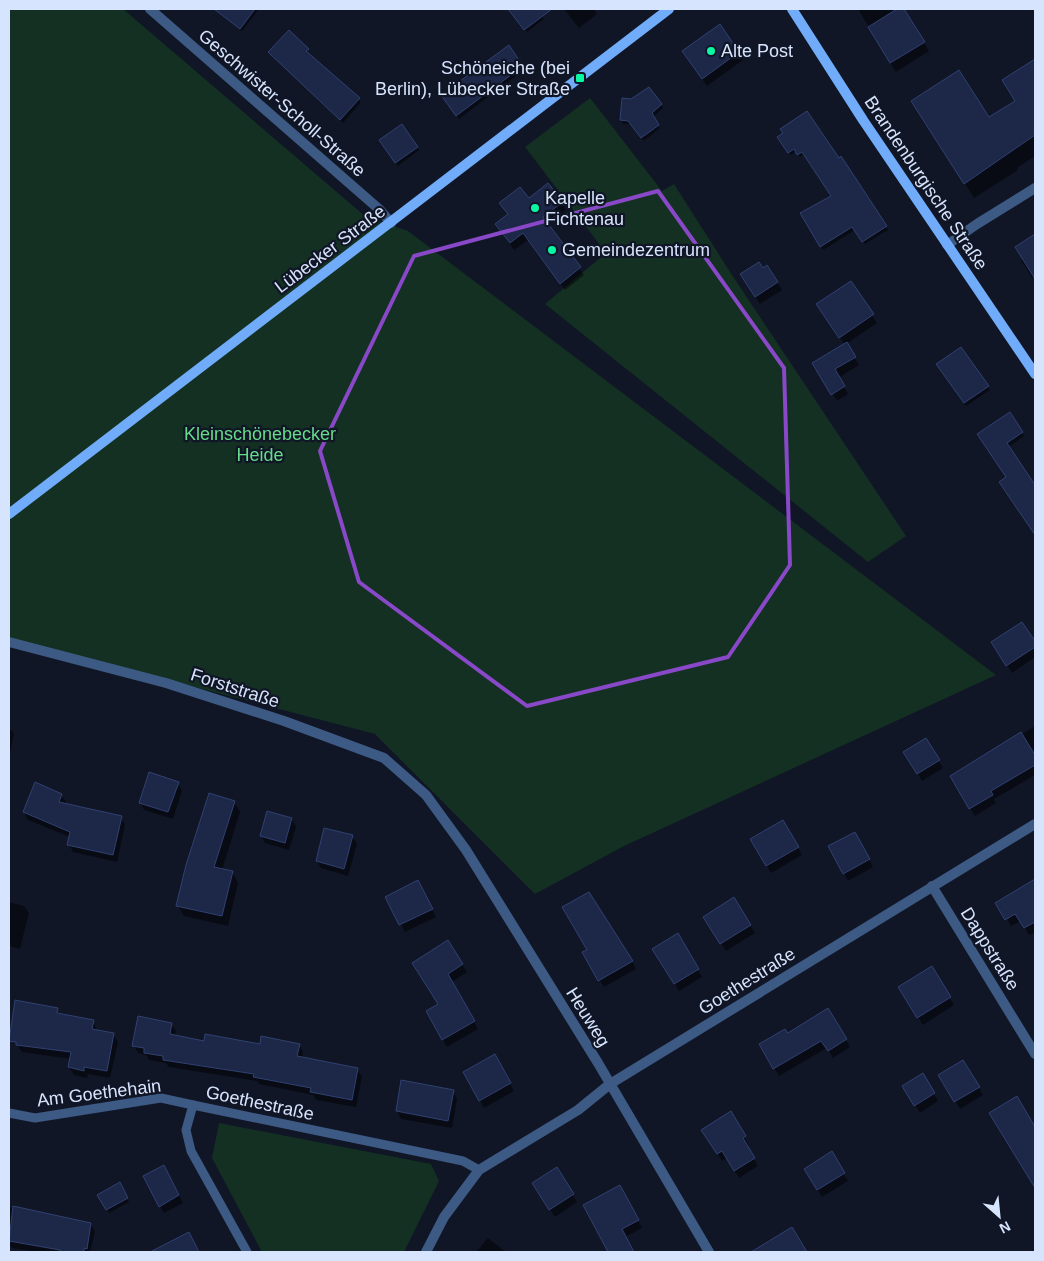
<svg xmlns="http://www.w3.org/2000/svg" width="1044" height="1261" viewBox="0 0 1044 1261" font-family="Arial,sans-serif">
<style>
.green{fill:#133022}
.shadow{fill:#0007}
.building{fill:#1d2747;stroke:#304172}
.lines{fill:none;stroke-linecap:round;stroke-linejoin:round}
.lane{stroke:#3d5a84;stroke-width:9}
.street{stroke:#3d5a84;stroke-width:10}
.secondary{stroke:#71acfa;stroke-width:10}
.marked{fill:none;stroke:#8948c8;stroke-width:4;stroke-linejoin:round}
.poi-dot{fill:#0af7a4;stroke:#101626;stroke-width:2}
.labels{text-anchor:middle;stroke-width:4.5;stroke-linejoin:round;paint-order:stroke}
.poi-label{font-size:18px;fill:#d7e4fe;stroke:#101626;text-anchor:start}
.street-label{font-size:18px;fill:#d7e4fe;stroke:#101626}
.park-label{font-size:18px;fill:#65dc88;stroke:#101626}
</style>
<rect width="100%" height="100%" fill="#101626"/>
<g class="green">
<path d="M 9,9 L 123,9 L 366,217 L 408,231 L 996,675 L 624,846 L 535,894 L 375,734 L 9,639 Z"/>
<path d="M 590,98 L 662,191 L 674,184 L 732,275 L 906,536 L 868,562 L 545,304 L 606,253 L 525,147 Z"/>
<path d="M 219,1123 L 431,1164 L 439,1181 L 404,1252 L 262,1252 L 212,1158 Z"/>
</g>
<g class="shadow">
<path d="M 214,9 L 258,9 L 258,10 L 242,31 Z"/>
<path d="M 516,9 L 537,9 L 544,19 L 527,32 L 512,12 Z"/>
<path d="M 564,9 L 594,9 L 597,14 L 579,28 Z"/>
<path d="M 858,9 L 903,9 L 929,51 L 896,72 Z"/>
<path d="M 508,47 L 524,70 L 459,119 L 444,98 Z"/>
<path d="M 308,49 L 308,54 L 361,102 L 343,123 L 270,52 Z"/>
<path d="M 738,52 L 743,60 L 707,86 L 688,59 Z"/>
<path d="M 1035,61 L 1035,156 L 1017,168 L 1018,170 L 974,198 L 922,117 L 989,119 L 1016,102 L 1003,81 Z"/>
<path d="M 648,88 L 663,108 L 653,117 L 660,128 L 644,141 L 631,124 L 623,124 L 621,120 L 623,100 L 632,100 Z"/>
<path d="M 779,137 L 838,159 L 841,158 L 888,230 L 865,244 L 855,230 L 823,250 L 801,213 L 832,197 L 805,154 L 800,157 L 796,151 L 791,155 Z"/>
<path d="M 382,144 L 417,147 L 419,150 L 398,166 Z"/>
<path d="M 529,200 L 562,203 L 566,210 L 547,225 L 584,275 L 565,290 L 528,240 L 514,250 L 497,225 L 508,215 L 501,203 Z"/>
<path d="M 1035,236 L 1035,277 L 1032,278 L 1021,260 L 1023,258 L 1017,248 Z"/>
<path d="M 746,282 L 777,282 L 782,290 L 760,304 Z"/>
<path d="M 850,283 L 877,323 L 846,344 L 859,365 L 838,378 L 848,394 L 837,401 L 814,364 L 845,345 L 822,312 Z"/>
<path d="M 940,368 L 988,387 L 990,390 L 966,406 Z"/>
<path d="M 1009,414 L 1024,436 L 1008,447 L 1035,487 L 1035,536 L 1001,482 L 1008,478 L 979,434 Z"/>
<path d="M 1022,623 L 1035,644 L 1035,657 L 1012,673 L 997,650 Z"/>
<path d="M 1035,726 L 1035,775 L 994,799 L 996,803 L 975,816 L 952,777 Z"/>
<path d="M 9,727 L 14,734 L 9,758 Z"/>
<path d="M 926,740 L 943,768 L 922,781 L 905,753 Z"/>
<path d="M 178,783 L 182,791 L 173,819 L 144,810 L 140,802 Z"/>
<path d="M 61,795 L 66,802 L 65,805 L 121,818 L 125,825 L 117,862 L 73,852 L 69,844 L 70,837 L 28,820 L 24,812 Z"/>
<path d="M 234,802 L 240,812 L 222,870 L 232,872 L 238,883 L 228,926 L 184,916 L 178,906 Z"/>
<path d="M 292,819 L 296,827 L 289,850 L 265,843 L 261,835 Z"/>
<path d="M 783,821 L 802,855 L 771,873 L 751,840 Z"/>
<path d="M 352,836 L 357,844 L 348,876 L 321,868 L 317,861 Z"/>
<path d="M 859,841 L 873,867 L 848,881 L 844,873 Z"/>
<path d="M 1031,883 L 1035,891 L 1035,932 L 1029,935 L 1021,921 L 1011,926 L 997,903 Z"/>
<path d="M 422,889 L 436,917 L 405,932 L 387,898 Z"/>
<path d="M 9,902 L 24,906 L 29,913 L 20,949 L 9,946 Z"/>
<path d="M 709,925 L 750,925 L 755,933 L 726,951 Z"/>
<path d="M 677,935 L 702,977 L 679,991 L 654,949 Z"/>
<path d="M 448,942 L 467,972 L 452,982 L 478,1029 L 447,1047 L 428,1012 L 440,1005 Z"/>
<path d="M 588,950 L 632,961 L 636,969 L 604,987 L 584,953 Z"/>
<path d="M 931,968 L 954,1005 L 923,1025 L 900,987 Z"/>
<path d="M 57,1010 L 60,1015 L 93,1021 L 97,1031 L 113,1034 L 118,1042 L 110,1078 L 88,1074 L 87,1078 L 74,1075 L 69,1067 L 71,1059 L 22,1052 L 17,1044 Z"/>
<path d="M 828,1010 L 850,1047 L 833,1058 L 827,1048 L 779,1076 L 761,1045 L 787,1035 Z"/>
<path d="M 171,1024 L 176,1031 L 175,1036 L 205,1042 L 260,1046 L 299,1045 L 303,1052 L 302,1059 L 357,1069 L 362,1077 L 356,1107 L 316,1100 L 313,1095 L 259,1084 L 257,1081 L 169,1067 L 166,1063 L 149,1060 L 146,1055 L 138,1053 L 134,1045 Z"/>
<path d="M 495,1056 L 514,1091 L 484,1108 L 465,1072 Z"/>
<path d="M 963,1062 L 983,1095 L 960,1109 L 940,1076 Z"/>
<path d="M 923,1075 L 938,1101 L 920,1113 L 904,1087 Z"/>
<path d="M 453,1091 L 457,1099 L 452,1128 L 401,1119 L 397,1111 Z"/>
<path d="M 1016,1098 L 1035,1129 L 1035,1185 L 995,1121 Z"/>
<path d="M 730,1113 L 749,1145 L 746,1146 L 758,1166 L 739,1178 L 727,1158 L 722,1161 L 703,1130 Z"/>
<path d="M 831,1153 L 848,1181 L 822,1197 L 805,1169 Z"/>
<path d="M 556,1169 L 577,1202 L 555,1217 L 538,1191 Z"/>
<path d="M 168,1174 L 183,1203 L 164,1213 L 160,1206 Z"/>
<path d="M 119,1184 L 129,1202 L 109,1213 L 99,1195 Z"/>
<path d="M 619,1186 L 642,1228 L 625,1237 L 633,1252 L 610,1252 L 584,1205 Z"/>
<path d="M 9,1207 L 91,1224 L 95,1232 L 90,1252 L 36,1252 L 12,1248 L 9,1243 Z"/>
<path d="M 488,1238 L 506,1252 L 476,1252 Z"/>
</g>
<g class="building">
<path d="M 214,9 L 255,9 L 240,29 Z"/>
<path d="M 508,9 L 552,9 L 524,30 Z"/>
<path d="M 897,9 L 904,9 L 925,42 L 890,63 L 868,27 Z"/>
<path d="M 720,24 L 739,52 L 702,79 L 682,51 Z"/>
<path d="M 289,30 L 309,49 L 306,51 L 360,98 L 340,120 L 268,52 Z"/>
<path d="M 509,45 L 523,66 L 456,116 L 441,95 Z"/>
<path d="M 1035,59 L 1035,135 L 964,184 L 911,101 L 959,70 L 989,117 L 1015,101 L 1002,80 Z"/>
<path d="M 649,87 L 662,104 L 652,113 L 659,125 L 641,138 L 628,121 L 620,120 L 622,98 L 631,99 Z"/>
<path d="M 807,111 L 839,158 L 841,156 L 887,226 L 862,242 L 852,227 L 820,247 L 800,213 L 831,196 L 802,152 L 797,155 L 794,149 L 788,153 L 777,137 L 783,133 L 780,129 Z"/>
<path d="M 402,124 L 418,147 L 395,163 L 379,140 Z"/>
<path d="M 548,183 L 563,202 L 543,217 L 581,267 L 560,284 L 523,233 L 510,243 L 495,224 L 508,214 L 499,203 L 520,187 L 529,198 Z"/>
<path d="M 1035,234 L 1035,279 L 1015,247 Z"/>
<path d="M 759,262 L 763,268 L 767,265 L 778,282 L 755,297 L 740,274 Z"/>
<path d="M 851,281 L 874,314 L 839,338 L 816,304 Z"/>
<path d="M 847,342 L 856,357 L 835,369 L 845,386 L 831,395 L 812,363 Z"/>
<path d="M 961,347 L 989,386 L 964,403 L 936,364 Z"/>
<path d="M 1010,412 L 1023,432 L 1007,443 L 1035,485 L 1035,535 L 999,482 L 1006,477 L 977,434 Z"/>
<path d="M 1022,622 L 1035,641 L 1035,647 L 1006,666 L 991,642 Z"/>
<path d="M 1021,732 L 1035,755 L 1035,765 L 991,791 L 993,795 L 969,809 L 950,776 Z"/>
<path d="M 926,738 L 940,760 L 917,774 L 903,752 Z"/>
<path d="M 149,772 L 179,782 L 168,812 L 139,803 Z"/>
<path d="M 35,782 L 62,794 L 59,802 L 122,816 L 113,855 L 67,845 L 70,832 L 23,812 Z"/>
<path d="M 209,793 L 235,801 L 214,867 L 233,871 L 222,916 L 176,906 L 186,865 Z"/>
<path d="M 267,811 L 292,818 L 285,843 L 260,836 Z"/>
<path d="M 783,820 L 799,847 L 766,866 L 750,839 Z"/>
<path d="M 324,828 L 353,835 L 344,869 L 316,861 Z"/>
<path d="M 855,832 L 870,859 L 843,874 L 828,846 Z"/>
<path d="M 1035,879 L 1035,922 L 1024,928 L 1015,914 L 1005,920 L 995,903 Z"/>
<path d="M 418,880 L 433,909 L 399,925 L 385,897 Z"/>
<path d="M 589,892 L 633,961 L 598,981 L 582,952 L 587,950 L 562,907 Z"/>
<path d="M 734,897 L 751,925 L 720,944 L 703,917 Z"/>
<path d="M 678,933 L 699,969 L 674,984 L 652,949 Z"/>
<path d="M 448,940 L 463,964 L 448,974 L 475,1021 L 442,1040 L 426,1011 L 438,1004 L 412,963 Z"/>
<path d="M 932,966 L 951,997 L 917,1018 L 898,987 Z"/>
<path d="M 15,1000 L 58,1008 L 57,1013 L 94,1020 L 92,1029 L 114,1033 L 107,1071 L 84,1067 L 84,1071 L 68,1067 L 71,1052 L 16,1045 L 16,1042 L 9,1041 Z"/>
<path d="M 828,1008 L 847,1039 L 828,1051 L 821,1041 L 773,1069 L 759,1044 L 785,1029 L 788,1033 Z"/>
<path d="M 138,1016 L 172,1023 L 170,1034 L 204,1041 L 205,1034 L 260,1044 L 261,1036 L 300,1044 L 297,1056 L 358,1068 L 352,1100 L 310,1092 L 311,1088 L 253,1077 L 254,1074 L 163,1060 L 163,1056 L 144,1053 L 144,1048 L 132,1046 Z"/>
<path d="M 495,1054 L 511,1083 L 479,1101 L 463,1072 Z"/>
<path d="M 963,1060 L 980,1087 L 954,1102 L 938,1075 Z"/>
<path d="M 923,1073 L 935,1093 L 914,1106 L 902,1086 Z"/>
<path d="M 401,1080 L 454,1090 L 448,1121 L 396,1111 Z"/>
<path d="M 1017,1096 L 1035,1127 L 1035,1188 L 989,1113 Z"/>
<path d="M 731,1111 L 746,1136 L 743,1138 L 755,1158 L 734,1171 L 722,1151 L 717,1154 L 701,1130 Z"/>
<path d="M 832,1151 L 845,1173 L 817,1190 L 804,1169 Z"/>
<path d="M 164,1165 L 179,1195 L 159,1207 L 143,1176 Z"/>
<path d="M 557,1167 L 574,1194 L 549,1210 L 532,1183 Z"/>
<path d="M 120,1182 L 128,1198 L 106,1210 L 97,1195 Z"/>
<path d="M 620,1185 L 639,1220 L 622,1229 L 634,1252 L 608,1252 L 583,1205 Z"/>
<path d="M 13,1206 L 91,1223 L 87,1249 L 84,1248 L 84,1252 L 60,1252 L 60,1250 L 9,1241 Z"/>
<path d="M 792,1227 L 807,1252 L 751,1252 Z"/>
<path d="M 189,1232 L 199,1252 L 150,1252 Z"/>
</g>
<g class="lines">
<g class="lane">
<path d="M 9,1113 L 35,1118 L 161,1098 L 193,1105"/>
<path d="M 247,1252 L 191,1151 L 186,1130 L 193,1105 L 463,1161 L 479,1170"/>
</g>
<g class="street">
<path d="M 150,9 L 380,210 L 391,223"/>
<path d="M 947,245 L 977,224 L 1035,188"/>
<path d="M 9,642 L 166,683 L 284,721 L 384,758 L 426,795 L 466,850 L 598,1063 L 709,1252"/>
<path d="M 932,886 L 1035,1054"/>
<path d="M 426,1252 L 444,1217 L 479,1170 L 578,1110 L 610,1084 L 1035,824"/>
</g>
<g class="secondary">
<path d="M 792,9 L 863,120 L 1035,374"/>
<path d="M 9,514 L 669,9"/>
</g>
</g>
<path class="marked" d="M 658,191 L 784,368 L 790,565 L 728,657 L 527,706 L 359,582 L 320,451 L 414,256 Z"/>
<g class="poi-dot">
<circle cx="711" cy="51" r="5"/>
<rect x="575" y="73" width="10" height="10" rx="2.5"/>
<circle cx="535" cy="208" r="5"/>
<circle cx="552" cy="250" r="5"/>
</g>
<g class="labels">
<g class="poi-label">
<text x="721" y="57">Alte Post</text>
<text x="570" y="74" text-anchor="end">Schöneiche (bei<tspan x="570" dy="21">Berlin), Lübecker Straße</tspan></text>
<text x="545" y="204">Kapelle<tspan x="545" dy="21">Fichtenau</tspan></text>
<text x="562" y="256">Gemeindezentrum</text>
</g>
<g class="street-label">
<text transform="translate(282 103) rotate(41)" y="6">Geschwister-Scholl-Straße</text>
<text transform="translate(926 183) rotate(56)" y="6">Brandenburgische Straße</text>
<text transform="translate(330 249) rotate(-37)" y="6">Lübecker Straße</text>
<text transform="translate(235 688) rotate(18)" y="6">Forststraße</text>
<text transform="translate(990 949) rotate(58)" y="6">Dappstraße</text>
<text transform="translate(747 981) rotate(-32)" y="6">Goethestraße</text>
<text transform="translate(588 1017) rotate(58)" y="6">Heuweg</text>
<text transform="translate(99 1093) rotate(-7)" y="6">Am Goethehain</text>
<text transform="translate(260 1103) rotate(12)" y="6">Goethestraße</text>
</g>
<g class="park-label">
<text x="260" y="440">Kleinschönebecker<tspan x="260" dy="21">Heide</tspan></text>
</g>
</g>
<rect width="1044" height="1261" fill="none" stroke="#d7e4fe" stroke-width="20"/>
<g transform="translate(999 1216) rotate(153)" stroke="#101626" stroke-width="4" paint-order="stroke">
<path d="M0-4L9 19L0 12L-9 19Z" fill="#d7e4fe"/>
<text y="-8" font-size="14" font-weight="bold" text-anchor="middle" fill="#d7e4fe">N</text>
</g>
</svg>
